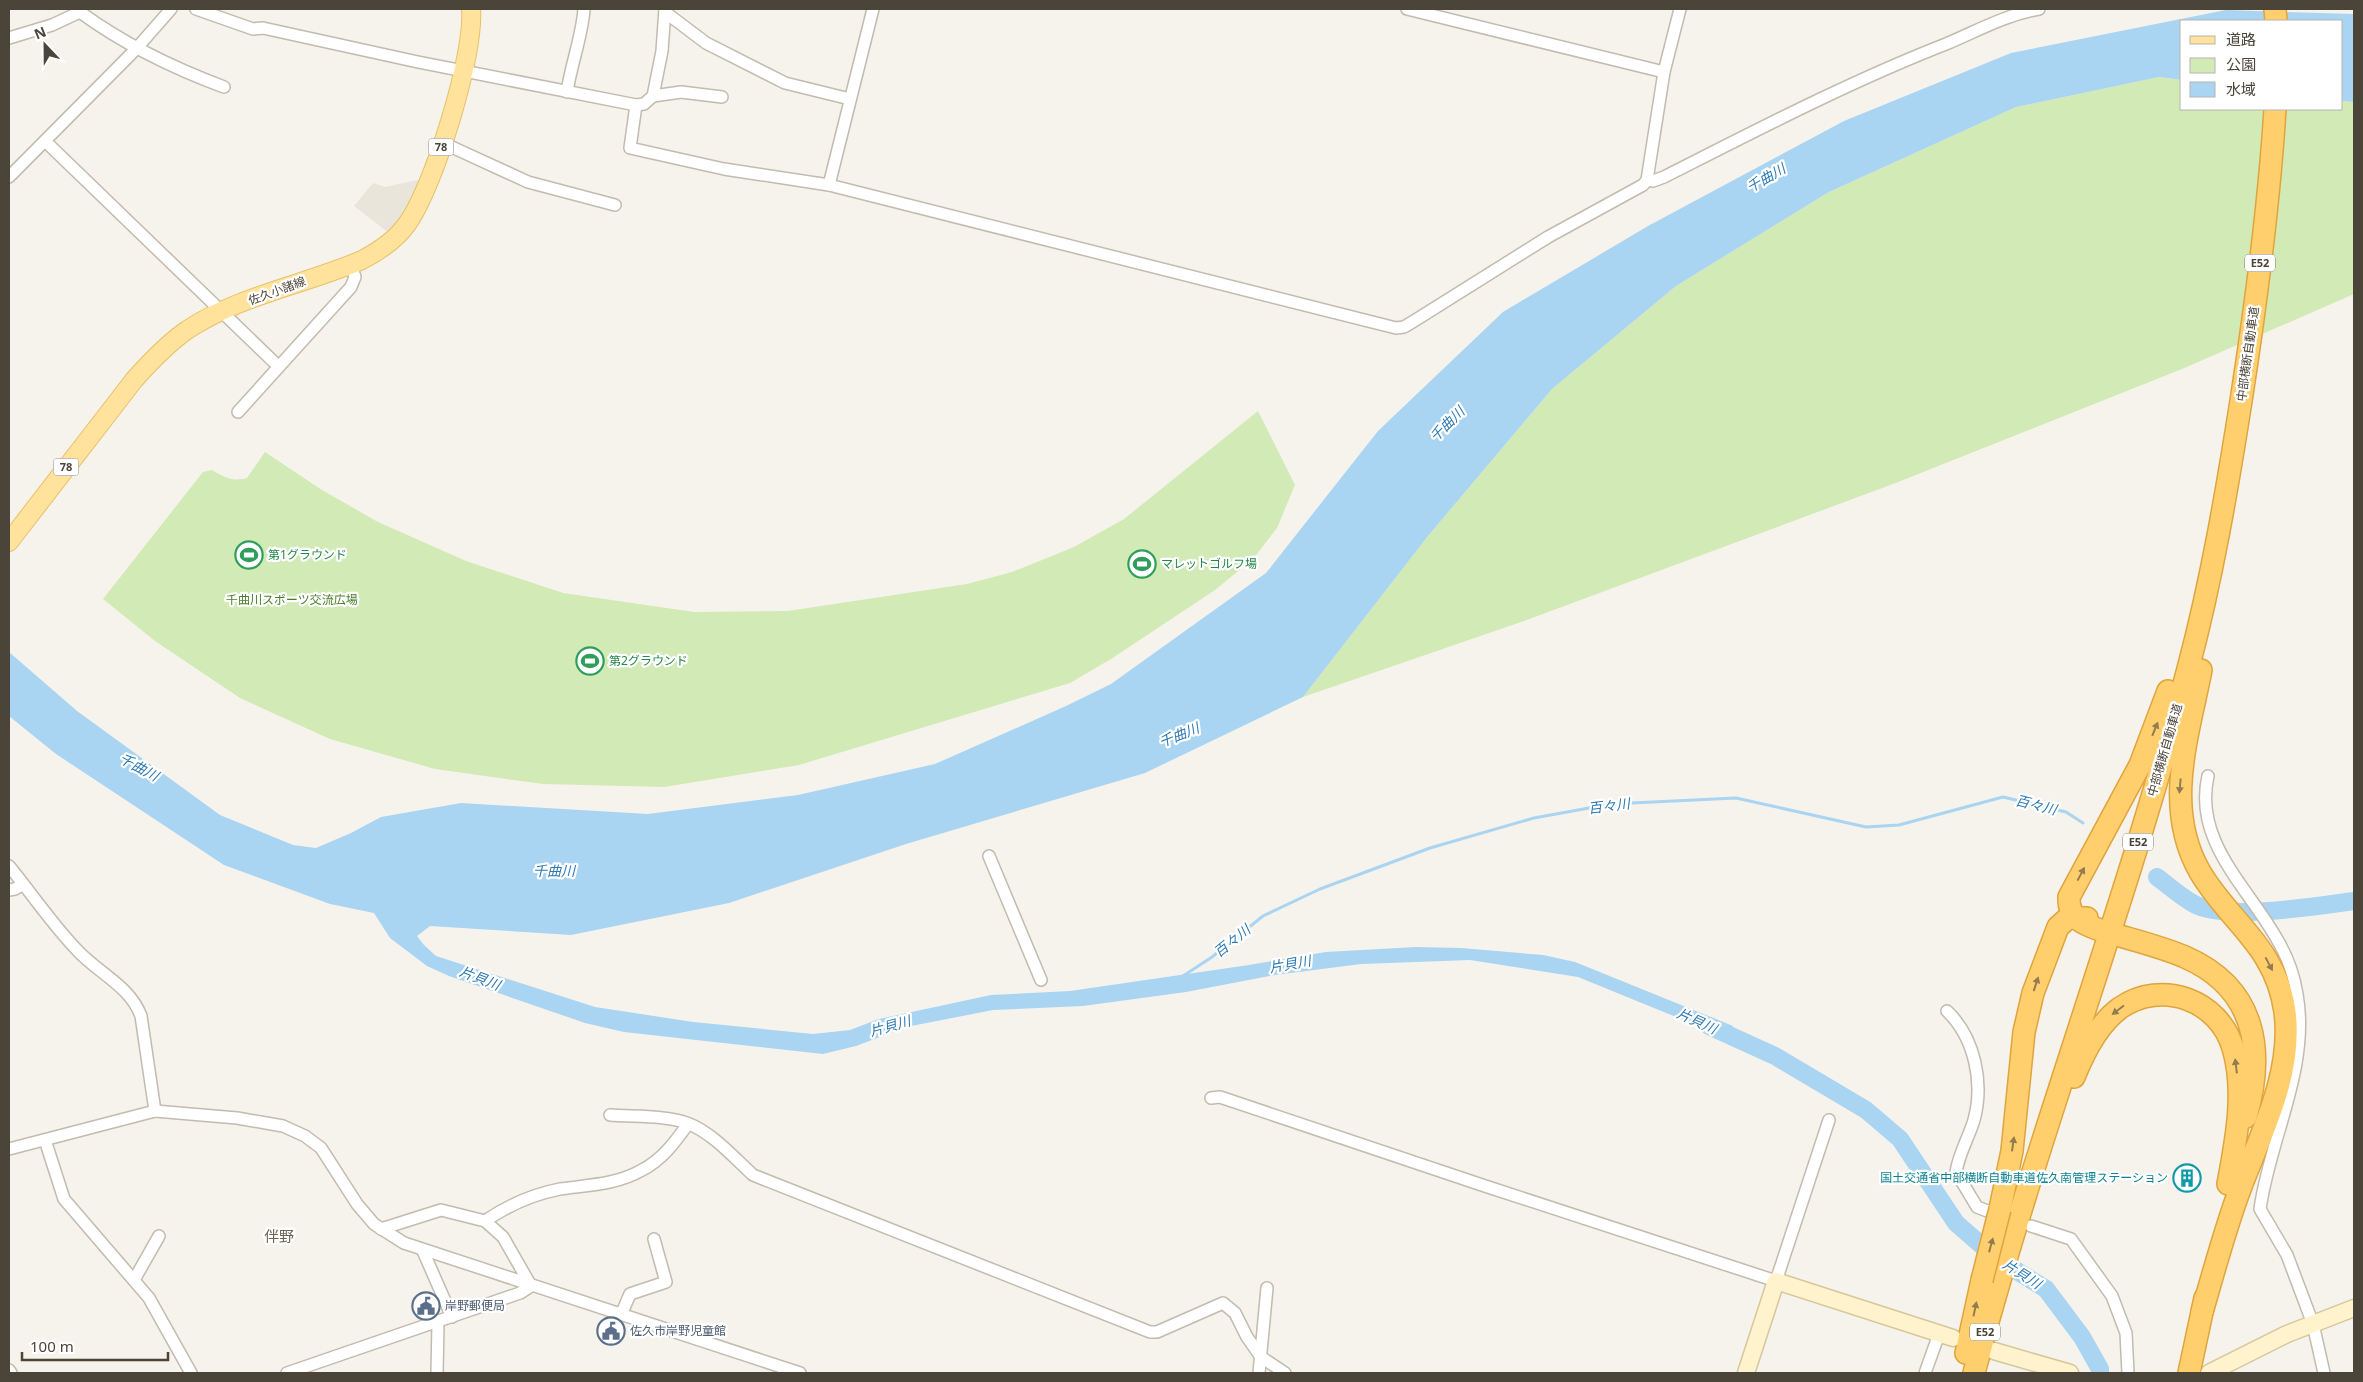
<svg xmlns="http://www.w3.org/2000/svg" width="2363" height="1382" viewBox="0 0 2363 1382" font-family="'Noto Sans','Noto Sans JP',sans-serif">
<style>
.residential{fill:#eae5da}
.green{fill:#d2eab5}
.water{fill:#a9d4f2}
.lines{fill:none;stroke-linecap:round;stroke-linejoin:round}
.stream{stroke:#a9d4f2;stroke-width:3}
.river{stroke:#a9d4f2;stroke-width:18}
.street-casing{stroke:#c2bbae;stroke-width:14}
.secondary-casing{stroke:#d6c79b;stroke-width:19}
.primary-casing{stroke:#e6c16a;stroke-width:20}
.highway-casing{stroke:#e0a43c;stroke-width:24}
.street{stroke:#fff;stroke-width:11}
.secondary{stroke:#fff3cd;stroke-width:16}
.primary{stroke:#ffe39c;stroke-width:18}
.highway{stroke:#ffcf6e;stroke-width:21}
.highway-bridge-casing{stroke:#e0a43c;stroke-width:24;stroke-linecap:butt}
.highway-bridge{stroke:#ffcf6e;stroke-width:21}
.oneway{fill:#937c4e}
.labels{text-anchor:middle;stroke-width:4.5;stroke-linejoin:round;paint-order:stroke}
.shield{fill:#fff;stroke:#817c74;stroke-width:1}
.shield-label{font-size:11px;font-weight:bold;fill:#4b4439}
.street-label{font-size:12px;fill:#4b4439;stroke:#fff}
.leisure-label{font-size:12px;fill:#27864d;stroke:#fff;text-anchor:start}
.park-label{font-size:12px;fill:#4a7f2a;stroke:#fff}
.culture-label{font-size:12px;fill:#0d838f;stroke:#fff;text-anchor:end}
.service-label{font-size:12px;fill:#4e5e75;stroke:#fff;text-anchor:start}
.water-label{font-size:14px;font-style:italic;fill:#2e7ab2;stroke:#fff}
.quarter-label{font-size:15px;fill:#6e6250;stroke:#fff}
</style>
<rect width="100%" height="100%" fill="#f6f3ec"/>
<path class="residential" d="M 417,180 L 422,183 L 402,218 L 389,233 L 354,206 L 373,183 L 385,187 Z"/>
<g class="green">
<path d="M 2159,77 L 2182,80 L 2182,109 L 2342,109 L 2342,101 L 2354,102 L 2354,294 L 2182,369 L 1893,484 L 1524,621 L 1303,697 L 1428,536 L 1552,389 L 1676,286 L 1829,192 L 2016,107 Z"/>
<path d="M 1258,411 L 1295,485 L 1277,528 L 1253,559 L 1215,590 L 1111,659 L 1070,683 L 799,765 L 664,787 L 543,784 L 435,769 L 330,739 L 240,698 L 155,641 L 103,599 L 203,472 L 212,470 C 224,477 232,482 247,478 L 265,452 L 322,490 L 378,522 L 466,561 L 563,593 L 694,612 L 788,611 L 967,584 L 1012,572 L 1074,547 L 1124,519 Z"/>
</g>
<path class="water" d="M 2226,10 L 2354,14 L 2354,102 L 2342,101 L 2342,21 L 2182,21 L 2182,80 L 2159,77 L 2016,107 L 1829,192 L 1676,286 L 1552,389 L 1428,536 L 1303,697 L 1145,773 L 906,844 L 729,903 L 571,935 L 430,926 L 417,936 L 424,945 L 436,956 L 595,1007 L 693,1022 L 813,1034 L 850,1030 L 879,1019 L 991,995 L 1070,991 L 1249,965 L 1326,952 L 1416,947 L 1461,948 L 1543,955 L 1575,962 L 1733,1026 L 1730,1039 L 1578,977 L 1470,960 L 1361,964 L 1275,975 L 1186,992 L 1083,1006 L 993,1010 L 906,1027 L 856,1046 L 823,1054 L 624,1032 L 585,1023 L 449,976 L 427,966 L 390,938 L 374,913 L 330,904 L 224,865 L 56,754 L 9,716 L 9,652 L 77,711 L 220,815 L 293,845 L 316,848 L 351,833 L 381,817 L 461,803 L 648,814 L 798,795 L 935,764 L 1066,706 L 1111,684 L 1266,573 L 1378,431 L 1503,312 L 1648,226 L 1844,121 L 2011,53 Z"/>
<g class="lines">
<path class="stream" d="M 1183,976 L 1212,957 L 1263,916 L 1320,889 L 1430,848 L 1534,818 L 1611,804 L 1736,798 L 1866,827 L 1899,825 L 2003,797 L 2066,812 L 2083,823"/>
<g class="river">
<path d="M 2157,877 C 2169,886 2181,897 2194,904 C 2225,921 2318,906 2354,901"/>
<path d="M 1709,1026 L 1775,1056 L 1866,1110 L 1900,1139 L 1956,1223 L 1996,1258 L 2046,1289 L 2082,1337 L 2100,1369 L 2100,1373"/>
</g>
<g class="street-casing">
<g id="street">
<path d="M 196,9 L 253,29 L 263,28 L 418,62 L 636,105 L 644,104 L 653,96 L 662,51 L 665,9"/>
<path d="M 1407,9 L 1664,72"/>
<path d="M 665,12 L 706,43 L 785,83 L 850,99"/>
<path d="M 9,38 L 52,25 L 80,12 C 125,45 173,68 224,87"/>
<path d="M 567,92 C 571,64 582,37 584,9"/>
<path d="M 653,96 L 681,92 L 722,97"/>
<path d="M 636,105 L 630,148 L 724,169 L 829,185 L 1396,328 L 1404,327 L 1414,321 L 1548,237 L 1643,185 L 1647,180 L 1664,72 L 1680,9"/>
<path d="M 45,141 L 278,366"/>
<path d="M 443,143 L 528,182 L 615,205"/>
<path d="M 9,177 L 136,49 L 171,9"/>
<path d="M 1647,180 L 1653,181 L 1664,177 C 1757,130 1849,82 1946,44 C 1977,31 2005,15 2039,9"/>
<path d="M 829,185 L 873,9"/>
<path d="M 238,412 L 351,287 L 355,277 L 351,265"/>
<path d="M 2208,776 C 2193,842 2249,888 2278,941 C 2288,958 2294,975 2297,994 C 2310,1068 2270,1137 2260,1209 L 2287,1255 L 2313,1324 L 2324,1373"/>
<path d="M 989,856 L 1041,980"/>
<path d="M 9,866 C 32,894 52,924 77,950 C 98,973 130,986 141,1016 L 155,1111"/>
<path d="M 9,890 L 15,889 L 23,884"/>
<path d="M 1947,1011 C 1975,1038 1984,1083 1974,1120 C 1969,1137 1959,1153 1956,1172 L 1977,1207 L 2003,1217"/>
<path d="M 1211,1098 L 1220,1097 L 1485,1186 L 1776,1281 L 1829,1120"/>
<path d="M 610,1115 C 634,1117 664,1115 687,1123 C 713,1133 734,1158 753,1175 L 1150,1332 L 1157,1332 L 1223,1303 L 1235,1313 L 1247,1337 L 1261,1357 L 1285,1373"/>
<path d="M 45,1140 L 64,1199 L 149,1298 L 191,1373"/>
<path d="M 9,1149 L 155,1111 L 237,1118 L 283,1126 L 305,1136 L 321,1148 L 357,1204 L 374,1224 L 404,1243 L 800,1373"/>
<path d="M 485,1221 C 507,1206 534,1194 560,1189 C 588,1185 616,1185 642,1170 C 662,1160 675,1142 688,1124"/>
<path d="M 2031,1226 L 2071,1239 L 2112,1296 L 2126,1333 L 2128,1373"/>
<path d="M 423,1251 L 452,1317"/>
<path d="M 134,1280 L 159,1236"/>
<path d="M 621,1315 L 630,1294 L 666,1282 L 654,1239"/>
<path d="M 9,1370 L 11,1373"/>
<path d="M 287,1373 L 520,1293 L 531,1286 L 503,1237 L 485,1221 L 441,1210 L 381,1229"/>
<path d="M 437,1373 L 438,1323"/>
<path d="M 1259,1373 L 1267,1288"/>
<path d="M 1925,1373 L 1939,1334"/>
</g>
</g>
<g class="secondary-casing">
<g id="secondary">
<path d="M 1994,1351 L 2070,1373"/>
<path d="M 1746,1373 L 1776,1281 L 1953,1338"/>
<path d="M 2209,1373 L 2287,1334 L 2354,1308"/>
</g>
</g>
<g class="primary-casing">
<path id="primary" d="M 9,542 L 134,380 C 150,362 167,344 187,330 C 238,296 306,284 362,260 C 379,251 396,240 407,224 C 434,187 475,54 471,9"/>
</g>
<g class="highway-casing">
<g id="highway">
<path d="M 2275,9 L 2276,21"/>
<path d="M 2201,670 C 2188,737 2163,808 2200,872 C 2230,923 2276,946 2285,1012 C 2293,1074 2261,1133 2240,1189 C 2225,1229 2214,1271 2202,1312"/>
<path d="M 2100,930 C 2083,924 2068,918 2069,897 L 2140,765 L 2168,691"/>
<path d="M 2120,936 C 2141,942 2164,948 2185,957 C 2256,988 2265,1050 2246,1117"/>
<path d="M 2074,1077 C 2084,1052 2098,1024 2120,1008 C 2162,979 2219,1000 2233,1048 C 2246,1091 2236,1141 2228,1184"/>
<path d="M 2000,1209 L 2012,1151 L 2024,1032 L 2033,993 L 2058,927 L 2068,918 L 2087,918"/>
<path d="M 1966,1353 L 1982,1280"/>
<path d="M 1974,1373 C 2037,1135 2127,904 2189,665 C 2212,578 2227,490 2241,401 C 2256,304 2269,207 2275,109"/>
<path d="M 2189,1373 L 2205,1298"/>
</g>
</g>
<use href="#street" class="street"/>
<use href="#secondary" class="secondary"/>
<use href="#primary" class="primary"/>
<use href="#highway" class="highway"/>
<g class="highway-bridge-casing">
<path id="highway-bridge" d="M 1982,1280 L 2000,1209"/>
</g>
<use href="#highway-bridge" class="highway-bridge"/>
</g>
<defs><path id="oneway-solid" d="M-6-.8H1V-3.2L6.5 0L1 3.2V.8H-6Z" transform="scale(1.25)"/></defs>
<g class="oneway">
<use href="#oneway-solid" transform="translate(2155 729) rotate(-68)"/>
<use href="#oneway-solid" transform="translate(2180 786) rotate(95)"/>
<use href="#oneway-solid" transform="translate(2081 874) rotate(-62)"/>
<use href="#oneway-solid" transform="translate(2269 964) rotate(62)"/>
<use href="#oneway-solid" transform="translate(2036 984) rotate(-72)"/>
<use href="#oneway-solid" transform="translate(2118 1010) rotate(143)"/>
<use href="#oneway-solid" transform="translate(2236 1066) rotate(-97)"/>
<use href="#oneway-solid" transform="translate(2013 1144) rotate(-82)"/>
<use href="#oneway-solid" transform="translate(1991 1245) rotate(-75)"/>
<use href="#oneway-solid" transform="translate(1975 1309) rotate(-78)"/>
</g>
<defs>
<g id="stadium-ring" transform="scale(1.4375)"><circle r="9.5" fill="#fff" stroke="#2e9e5b" stroke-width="1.5"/><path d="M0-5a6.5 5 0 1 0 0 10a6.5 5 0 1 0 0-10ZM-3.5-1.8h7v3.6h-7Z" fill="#2e9e5b"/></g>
<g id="building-ring" transform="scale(1.4375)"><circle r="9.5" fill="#fff" stroke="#0f9aa8" stroke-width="1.5"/><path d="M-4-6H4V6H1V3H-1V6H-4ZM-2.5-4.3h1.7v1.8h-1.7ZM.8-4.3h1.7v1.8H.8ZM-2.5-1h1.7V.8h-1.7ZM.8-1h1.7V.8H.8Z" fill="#0f9aa8"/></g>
<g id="civic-ring" transform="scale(1.4375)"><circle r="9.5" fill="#fff" stroke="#5c6f8a" stroke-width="1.5"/><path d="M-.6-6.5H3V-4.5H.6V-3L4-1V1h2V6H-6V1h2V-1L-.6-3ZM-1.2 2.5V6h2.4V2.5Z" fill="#5c6f8a"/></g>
</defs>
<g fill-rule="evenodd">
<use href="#stadium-ring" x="249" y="555"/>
<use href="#stadium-ring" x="1142" y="564"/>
<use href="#stadium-ring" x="590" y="661"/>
<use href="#building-ring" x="2187" y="1178"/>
<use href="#civic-ring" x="426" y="1306"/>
<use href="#civic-ring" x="611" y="1331"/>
</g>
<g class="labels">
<g class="shield">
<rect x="428.5" y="138.5" width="25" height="17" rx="4"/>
<rect x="2245" y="254.5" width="30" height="17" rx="4"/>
<rect x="53.5" y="458.5" width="25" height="17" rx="4"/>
<rect x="2123" y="833.5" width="30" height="17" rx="4"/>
<rect x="1970" y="1323.5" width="30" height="17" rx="4"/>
</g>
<g class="shield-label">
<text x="441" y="151">78</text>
<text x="2260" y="267">E52</text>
<text x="66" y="471">78</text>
<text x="2138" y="846">E52</text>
<text x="1985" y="1336">E52</text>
</g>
<g class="street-label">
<text transform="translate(277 291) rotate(-20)" y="4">佐久小諸線</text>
<text transform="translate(2248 354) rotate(-82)" y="4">中部横断自動車道</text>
<text transform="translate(2165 750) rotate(-74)" y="4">中部横断自動車道</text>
</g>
<g class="leisure-label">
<text x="268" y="559">第1グラウンド</text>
<text x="1161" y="568">マレットゴルフ場</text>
<text x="609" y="665">第2グラウンド</text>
</g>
<g class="park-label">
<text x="292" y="604">千曲川スポーツ交流広場</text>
</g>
<g class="culture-label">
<text x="2168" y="1182">国土交通省中部横断自動車道佐久南管理ステーション</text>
</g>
<g class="service-label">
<text x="445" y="1310">岸野郵便局</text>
<text x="630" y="1335">佐久市岸野児童館</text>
</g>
<g class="water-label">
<text transform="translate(1766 178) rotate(-30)" y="5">千曲川</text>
<text transform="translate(1447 424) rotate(-45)" y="5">千曲川</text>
<text transform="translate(1179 735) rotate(-22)" y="5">千曲川</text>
<text transform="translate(139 767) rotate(28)" y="5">千曲川</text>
<text transform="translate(2036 805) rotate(14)" y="5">百々川</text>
<text transform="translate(1609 806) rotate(-7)" y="5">百々川</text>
<text x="554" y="876">千曲川</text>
<text transform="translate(1232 941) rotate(-39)" y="5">百々川</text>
<text transform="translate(1290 964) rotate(-10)" y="5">片貝川</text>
<text transform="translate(480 978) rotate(21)" y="5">片貝川</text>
<text transform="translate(1697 1021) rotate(24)" y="5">片貝川</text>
<text transform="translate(890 1026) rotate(-16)" y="5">片貝川</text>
<text transform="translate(2022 1274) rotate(32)" y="5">片貝川</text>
</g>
<g class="quarter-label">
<text x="279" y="1242">伴野</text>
</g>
</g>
<rect width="2363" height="1382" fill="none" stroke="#4b4439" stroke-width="20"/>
<rect x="2180" y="20" width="162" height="90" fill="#ffffff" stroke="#b7b4b0"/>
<rect x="2190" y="36" width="25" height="8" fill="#ffe39c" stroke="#b7b4b0"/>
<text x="2226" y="45" font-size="15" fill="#4b4439">道路</text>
<rect x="2190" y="58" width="25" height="15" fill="#d2eab5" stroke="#b7b4b0"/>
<text x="2226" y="70" font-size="15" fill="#4b4439">公園</text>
<rect x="2190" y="82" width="25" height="15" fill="#a9d4f2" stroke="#b7b4b0"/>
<text x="2226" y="95" font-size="15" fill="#4b4439">水域</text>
<g transform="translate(45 45) rotate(338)" stroke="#ffffff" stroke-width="4" paint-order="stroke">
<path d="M0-4L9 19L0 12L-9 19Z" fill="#4b4439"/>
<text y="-8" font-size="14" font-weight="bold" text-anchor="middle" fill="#4b4439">N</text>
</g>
<path d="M22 1352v8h146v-8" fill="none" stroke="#4b4439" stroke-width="2.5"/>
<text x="30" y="1352" font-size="15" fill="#4b4439" stroke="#ffffff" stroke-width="4" paint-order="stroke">100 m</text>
</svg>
